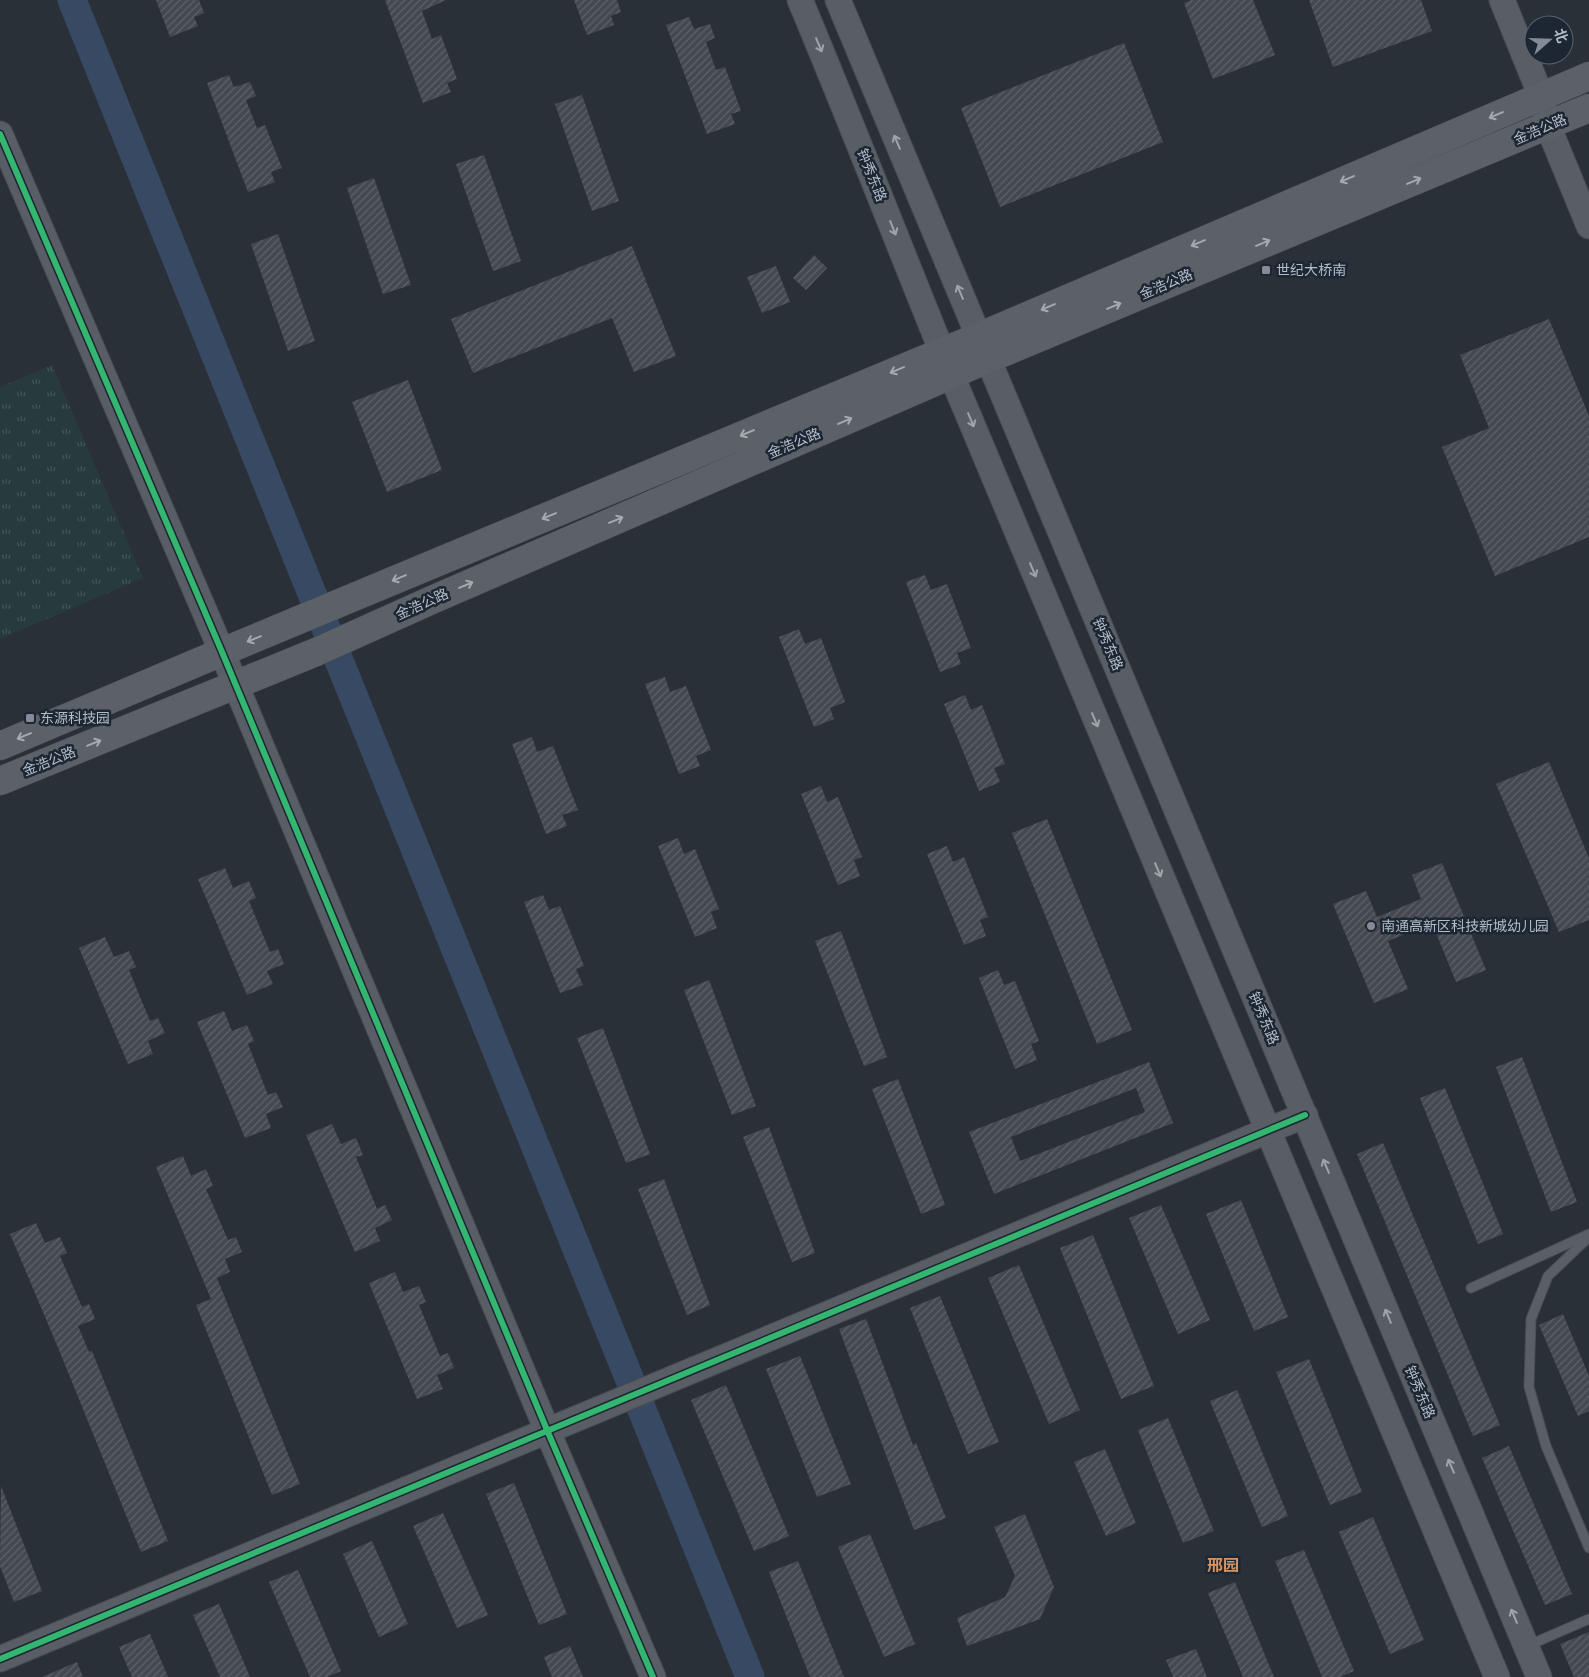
<svg xmlns="http://www.w3.org/2000/svg" width="1589" height="1677" viewBox="0 0 1589 1677" font-family="'PT Sans','Noto Sans SC',sans-serif">
<style>
.grass{fill:url(#grass-tufts)}
.lines{fill:none;stroke-linecap:round;stroke-linejoin:round}
.river{stroke:#384963;stroke-width:29}
.building{fill:url(#building-hatch);fill-rule:evenodd}
.lane-casing{stroke:#484c53;stroke-width:11}
.secondary-casing{stroke:#484c53;stroke-width:27}
.primary-casing{stroke:#484c55;stroke-width:29}
.lane{stroke:#5a5e66;stroke-width:9}
.secondary{stroke:#595d64;stroke-width:25}
.primary{stroke:#5c6168;stroke-width:28}
.cycleway-casing{stroke:#1d2633;stroke-width:9}
.cycleway{stroke:#33b770;stroke-width:6}
.oneway{stroke:#9da4b0}
.oneway2{stroke:#a2aab6}
.poi-dot{fill:#848b96;stroke:#1d2633;stroke-width:2}
.labels{text-anchor:middle;stroke-width:5;stroke-linejoin:round;paint-order:stroke}
.street-label{font-size:14px;fill:#b4bcc9;stroke:#1d2633}
.poi-label{font-size:14px;fill:#b4bcc9;stroke:#1d2633;text-anchor:start}
.quarter-label{font-size:16px;font-weight:bold;fill:#d59563;stroke:#1d2633}
</style>
<defs>
<pattern id="grass-tufts" width="24" height="20" patternUnits="userSpaceOnUse" patternTransform="scale(1.25)"><rect width="24" height="20" fill="#273a3e"/><path d="M3 7l-1-3M5 7V3M7 7l1-3M15 17l-1-3M17 17v-4M19 17l1-3" fill="none" stroke="#445559"/></pattern>
<pattern id="building-hatch" width="6" height="6" patternUnits="userSpaceOnUse" patternTransform="scale(1.25)"><rect width="6" height="6" fill="#444950"/><path d="M-1 1l2-2M0 6l6-6M5 7l2-2" fill="none" stroke="#5d6168"/></pattern>
</defs>
<rect width="100%" height="100%" fill="#2a3038"/>
<path class="grass" d="M 52,365 L 143,578 L 0,639 L 0,387 Z"/>
<g class="lines">
<path class="river" d="M 72,0 L 750,1677"/>
</g>
<g class="building">
<path d="M 156,0 L 199,0 L 204,13 L 194,17 L 198,26 L 170,37 Z"/>
<path d="M 385,0 L 446,0 L 422,11 L 432,39 L 441,35 L 457,79 L 447,83 L 451,92 L 423,103 Z"/>
<path d="M 574,0 L 617,0 L 621,12 L 611,16 L 614,25 L 587,35 Z"/>
<path d="M 1191,0 L 1253,0 L 1275,55 L 1213,79 L 1184,3 Z"/>
<path d="M 1309,0 L 1421,0 L 1432,31 L 1333,67 Z"/>
<path d="M 689,17 L 694,29 L 710,24 L 715,38 L 706,42 L 716,70 L 725,67 L 741,111 L 731,114 L 735,124 L 707,134 L 666,25 Z"/>
<path d="M 1124,43 L 1163,142 L 1000,207 L 961,108 Z"/>
<path d="M 229,75 L 234,87 L 250,82 L 256,96 L 246,100 L 257,128 L 265,125 L 282,168 L 271,172 L 275,182 L 248,192 L 207,83 Z"/>
<path d="M 582,95 L 619,201 L 592,211 L 555,104 Z"/>
<path d="M 484,155 L 521,261 L 493,271 L 456,164 Z"/>
<path d="M 374,178 L 411,285 L 383,294 L 347,188 Z"/>
<path d="M 278,234 L 315,341 L 288,351 L 251,244 Z"/>
<path d="M 632,246 L 676,356 L 634,372 L 612,318 L 473,373 L 451,319 Z"/>
<path d="M 814,255 L 827,268 L 806,290 L 793,278 Z"/>
<path d="M 776,266 L 790,302 L 762,313 L 747,277 Z"/>
<path d="M 1549,319 L 1589,416 L 1589,537 L 1495,576 L 1442,447 L 1489,428 L 1460,355 Z"/>
<path d="M 408,380 L 442,470 L 387,492 L 352,402 Z"/>
<path d="M 925,575 L 931,590 L 947,584 L 971,648 L 957,653 L 961,664 L 940,672 L 906,582 Z"/>
<path d="M 799,629 L 805,644 L 821,638 L 845,702 L 830,708 L 834,719 L 814,727 L 779,637 Z"/>
<path d="M 665,677 L 670,692 L 686,686 L 711,750 L 696,756 L 700,766 L 679,774 L 645,684 Z"/>
<path d="M 965,695 L 971,710 L 982,705 L 1005,764 L 994,768 L 1000,782 L 979,791 L 944,704 Z"/>
<path d="M 532,737 L 537,752 L 553,746 L 578,810 L 562,815 L 567,826 L 546,834 L 512,744 Z"/>
<path d="M 1549,762 L 1589,858 L 1589,920 L 1559,932 L 1496,784 Z"/>
<path d="M 821,786 L 827,802 L 838,797 L 862,857 L 854,860 L 860,876 L 838,885 L 801,794 Z"/>
<path d="M 1047,819 L 1132,1030 L 1097,1044 L 1012,833 Z"/>
<path d="M 678,838 L 684,854 L 695,849 L 719,909 L 711,912 L 717,928 L 695,937 L 658,846 Z"/>
<path d="M 947,846 L 953,862 L 964,857 L 988,917 L 980,920 L 986,936 L 964,945 L 927,854 Z"/>
<path d="M 1442,863 L 1486,970 L 1456,982 L 1432,923 L 1388,941 L 1408,989 L 1374,1003 L 1333,904 L 1366,891 L 1377,917 L 1421,899 L 1412,875 Z"/>
<path d="M 225,868 L 233,888 L 249,881 L 256,898 L 249,901 L 270,952 L 278,949 L 284,964 L 267,971 L 273,984 L 247,995 L 198,879 Z"/>
<path d="M 543,895 L 549,910 L 560,906 L 584,966 L 576,969 L 583,985 L 560,993 L 524,902 Z"/>
<path d="M 841,931 L 887,1057 L 864,1066 L 815,941 Z"/>
<path d="M 105,937 L 114,957 L 129,951 L 136,967 L 129,970 L 150,1021 L 158,1018 L 165,1033 L 148,1041 L 153,1054 L 128,1064 L 79,948 Z"/>
<path d="M 998,970 L 1004,985 L 1015,981 L 1039,1041 L 1031,1044 L 1037,1060 L 1015,1069 L 979,978 Z"/>
<path d="M 709,980 L 756,1106 L 732,1115 L 684,990 Z"/>
<path d="M 224,1011 L 232,1031 L 247,1025 L 254,1041 L 248,1044 L 268,1095 L 276,1092 L 283,1107 L 266,1114 L 271,1128 L 245,1138 L 197,1022 Z"/>
<path d="M 603,1028 L 650,1154 L 626,1163 L 577,1038 Z"/>
<path d="M 1522,1057 L 1577,1202 L 1551,1212 L 1496,1067 Z"/>
<path d="M 1149,1062 L 1173,1123 L 994,1194 L 969,1132 ZM 1136,1088 L 1145,1112 L 1020,1161 L 1011,1137 Z"/>
<path d="M 898,1079 L 945,1205 L 921,1214 L 872,1089 Z"/>
<path d="M 1445,1088 L 1503,1234 L 1478,1244 L 1420,1098 Z"/>
<path d="M 332,1124 L 341,1144 L 356,1138 L 363,1155 L 356,1157 L 377,1209 L 385,1205 L 392,1220 L 375,1228 L 380,1241 L 355,1252 L 306,1135 Z"/>
<path d="M 769,1127 L 815,1253 L 792,1262 L 743,1137 Z"/>
<path d="M 1383,1143 L 1500,1425 L 1473,1436 L 1357,1154 Z"/>
<path d="M 183,1156 L 191,1176 L 206,1169 L 213,1186 L 206,1189 L 228,1240 L 236,1237 L 242,1252 L 225,1259 L 230,1272 L 217,1278 L 300,1484 L 272,1495 L 196,1305 L 211,1299 L 156,1167 Z"/>
<path d="M 664,1179 L 710,1305 L 687,1315 L 638,1189 Z"/>
<path d="M 1241,1200 L 1288,1317 L 1254,1331 L 1206,1214 Z"/>
<path d="M 1161,1205 L 1210,1320 L 1178,1334 L 1129,1218 Z"/>
<path d="M 36,1223 L 45,1243 L 60,1237 L 67,1253 L 60,1256 L 82,1307 L 89,1304 L 95,1319 L 78,1326 L 89,1352 L 92,1351 L 168,1541 L 141,1552 L 59,1350 L 10,1234 Z"/>
<path d="M 1093,1235 L 1154,1386 L 1121,1399 L 1060,1248 Z"/>
<path d="M 1019,1265 L 1080,1410 L 1049,1424 L 988,1278 Z"/>
<path d="M 395,1272 L 403,1292 L 419,1286 L 426,1302 L 419,1305 L 440,1356 L 448,1353 L 454,1368 L 437,1375 L 443,1389 L 417,1399 L 369,1283 Z"/>
<path d="M 940,1296 L 999,1442 L 968,1454 L 910,1308 Z"/>
<path d="M 1563,1314 L 1589,1376 L 1589,1411 L 1578,1416 L 1539,1325 Z"/>
<path d="M 866,1319 L 913,1445 L 916,1443 L 946,1518 L 914,1530 L 839,1329 Z"/>
<path d="M 800,1356 L 851,1484 L 817,1497 L 766,1369 Z"/>
<path d="M 1309,1359 L 1362,1492 L 1330,1505 L 1276,1372 Z"/>
<path d="M 726,1385 L 789,1536 L 754,1551 L 691,1400 Z"/>
<path d="M 1237,1390 L 1288,1516 L 1262,1527 L 1210,1401 Z"/>
<path d="M 1168,1418 L 1214,1531 L 1183,1543 L 1138,1430 Z"/>
<path d="M 1509,1446 L 1572,1594 L 1545,1605 L 1482,1458 Z"/>
<path d="M 1105,1449 L 1136,1523 L 1106,1536 L 1074,1462 Z"/>
<path d="M 514,1483 L 567,1614 L 539,1625 L 486,1494 Z"/>
<path d="M 1,1486 L 42,1591 L 14,1602 L 0,1566 Z"/>
<path d="M 443,1513 L 488,1615 L 457,1628 L 413,1526 Z"/>
<path d="M 1025,1514 L 1054,1587 L 1040,1619 L 967,1646 L 957,1618 L 1005,1597 L 1015,1576 L 994,1527 Z"/>
<path d="M 1373,1517 L 1424,1640 L 1390,1654 L 1339,1532 Z"/>
<path d="M 870,1534 L 915,1644 L 884,1657 L 838,1547 Z"/>
<path d="M 372,1541 L 408,1624 L 379,1637 L 343,1554 Z"/>
<path d="M 1304,1550 L 1354,1671 L 1340,1677 L 1322,1677 L 1275,1561 Z"/>
<path d="M 798,1561 L 844,1677 L 810,1677 L 769,1572 Z"/>
<path d="M 298,1570 L 341,1671 L 327,1677 L 310,1677 L 269,1582 Z"/>
<path d="M 1235,1582 L 1274,1677 L 1243,1677 L 1208,1593 Z"/>
<path d="M 219,1604 L 250,1677 L 220,1677 L 193,1615 Z"/>
<path d="M 1589,1632 L 1589,1677 L 1574,1677 L 1560,1644 Z"/>
<path d="M 150,1634 L 168,1677 L 132,1677 L 119,1647 Z"/>
<path d="M 570,1646 L 583,1677 L 552,1677 L 544,1657 Z"/>
<path d="M 1196,1649 L 1207,1677 L 1173,1677 L 1166,1660 Z"/>
<path d="M 77,1662 L 83,1677 L 42,1677 Z"/>
</g>
<g class="lines">
<g class="lane-casing">
<g id="lane">
<path d="M 1589,1237 L 1548,1276 L 1531,1319 L 1529,1387 L 1546,1446 L 1589,1548"/>
<path d="M 1471,1288 L 1589,1234"/>
<path d="M 1527,1646 L 1589,1619"/>
</g>
</g>
<g class="secondary-casing">
<g id="secondary">
<path d="M 800,0 C 853,126 902,254 954,381 C 1134,813 1315,1245 1497,1677"/>
<path d="M 838,0 L 1539,1677"/>
<path d="M 1502,0 L 1541,96 L 1548,126 L 1589,226"/>
<path d="M 0,134 L 222,652 L 547,1430 L 653,1677"/>
<path d="M 0,1659 C 435,1477 870,1297 1305,1115"/>
</g>
</g>
<g class="primary-casing">
<g id="primary">
<path d="M 0,746 L 222,652 L 978,337 L 1589,76"/>
<path d="M 0,781 L 316,652 L 434,599 L 988,359 L 1589,108"/>
</g>
</g>
<use href="#lane" class="lane"/>
<use href="#secondary" class="secondary"/>
<use href="#primary" class="primary"/>
<g class="cycleway-casing">
<g id="cycleway">
<path d="M 0,134 L 222,652 L 547,1430 L 653,1677"/>
<path d="M 0,1659 C 435,1477 870,1297 1305,1115"/>
</g>
</g>
<use href="#cycleway" class="cycleway"/>
</g>
<defs><path id="oneway-shaft" d="M-6 0H5M1.5-3L5.5 0L1.5 3" fill="none" stroke-width="1.6" stroke-linecap="round" stroke-linejoin="round" transform="scale(1.25)"/></defs>
<g class="oneway">
<use href="#oneway-shaft" transform="translate(819 45) rotate(67)"/>
<use href="#oneway-shaft" transform="translate(897 142) rotate(-113)"/>
<use href="#oneway-shaft" transform="translate(893 228) rotate(68)"/>
<use href="#oneway-shaft" transform="translate(960 292) rotate(-113)"/>
<use href="#oneway-shaft" transform="translate(971 420) rotate(67)"/>
<use href="#oneway-shaft" transform="translate(1033 570) rotate(67)"/>
<use href="#oneway-shaft" transform="translate(1095 720) rotate(67)"/>
<use href="#oneway-shaft" transform="translate(1158 870) rotate(67)"/>
<use href="#oneway-shaft" transform="translate(1326 1166) rotate(-113)"/>
<use href="#oneway-shaft" transform="translate(1388 1316) rotate(-113)"/>
<use href="#oneway-shaft" transform="translate(1451 1466) rotate(-113)"/>
<use href="#oneway-shaft" transform="translate(1514 1616) rotate(-113)"/>
</g>
<g class="oneway2">
<use href="#oneway-shaft" transform="translate(1496 115) rotate(157)"/>
<use href="#oneway-shaft" transform="translate(1347 179) rotate(157)"/>
<use href="#oneway-shaft" transform="translate(1414 181) rotate(-23)"/>
<use href="#oneway-shaft" transform="translate(1198 243) rotate(157)"/>
<use href="#oneway-shaft" transform="translate(1263 243) rotate(-23)"/>
<use href="#oneway-shaft" transform="translate(1114 306) rotate(-23)"/>
<use href="#oneway-shaft" transform="translate(1048 307) rotate(157)"/>
<use href="#oneway-shaft" transform="translate(897 370) rotate(157)"/>
<use href="#oneway-shaft" transform="translate(845 421) rotate(-23)"/>
<use href="#oneway-shaft" transform="translate(747 433) rotate(157)"/>
<use href="#oneway-shaft" transform="translate(549 516) rotate(157)"/>
<use href="#oneway-shaft" transform="translate(616 520) rotate(-23)"/>
<use href="#oneway-shaft" transform="translate(399 578) rotate(157)"/>
<use href="#oneway-shaft" transform="translate(466 585) rotate(-23)"/>
<use href="#oneway-shaft" transform="translate(254 639) rotate(158)"/>
<use href="#oneway-shaft" transform="translate(24 736) rotate(157)"/>
<use href="#oneway-shaft" transform="translate(94 743) rotate(-22)"/>
</g>
<g class="poi-dot">
<rect x="1261" y="265" width="10" height="10" rx="2.5"/>
<rect x="25" y="713" width="10" height="10" rx="2.5"/>
<circle cx="1371" cy="926" r="5"/>
</g>
<g class="labels">
<g class="street-label">
<text transform="translate(1540 129) rotate(-23)" y="5">金浩公路</text>
<text transform="translate(872 175) rotate(68)" y="5">钟秀东路</text>
<text transform="translate(1166 284) rotate(-23)" y="5">金浩公路</text>
<text transform="translate(794 443) rotate(-23)" y="5">金浩公路</text>
<text transform="translate(422 604) rotate(-24)" y="5">金浩公路</text>
<text transform="translate(1108 644) rotate(67)" y="5">钟秀东路</text>
<text transform="translate(49 761) rotate(-22)" y="5">金浩公路</text>
<text transform="translate(1264 1018) rotate(67)" y="5">钟秀东路</text>
<text transform="translate(1420 1392) rotate(67)" y="5">钟秀东路</text>
</g>
<g class="poi-label">
<text x="1276" y="275">世纪大桥南</text>
<text x="40" y="723">东源科技园</text>
<text x="1381" y="931">南通高新区科技新城幼儿园</text>
</g>
<g class="quarter-label">
<text x="1223" y="1571">邢园</text>
</g>
</g>
<g transform="translate(1549 40) rotate(70)"><circle r="24" fill="#1d2633" stroke="#59626f"/>
<path d="M0-4L9 19L0 12L-9 19Z" fill="#848b96"/>
<text y="-8" font-size="14" font-weight="bold" text-anchor="middle" fill="#b4bcc9">北</text>
</g>
</svg>
